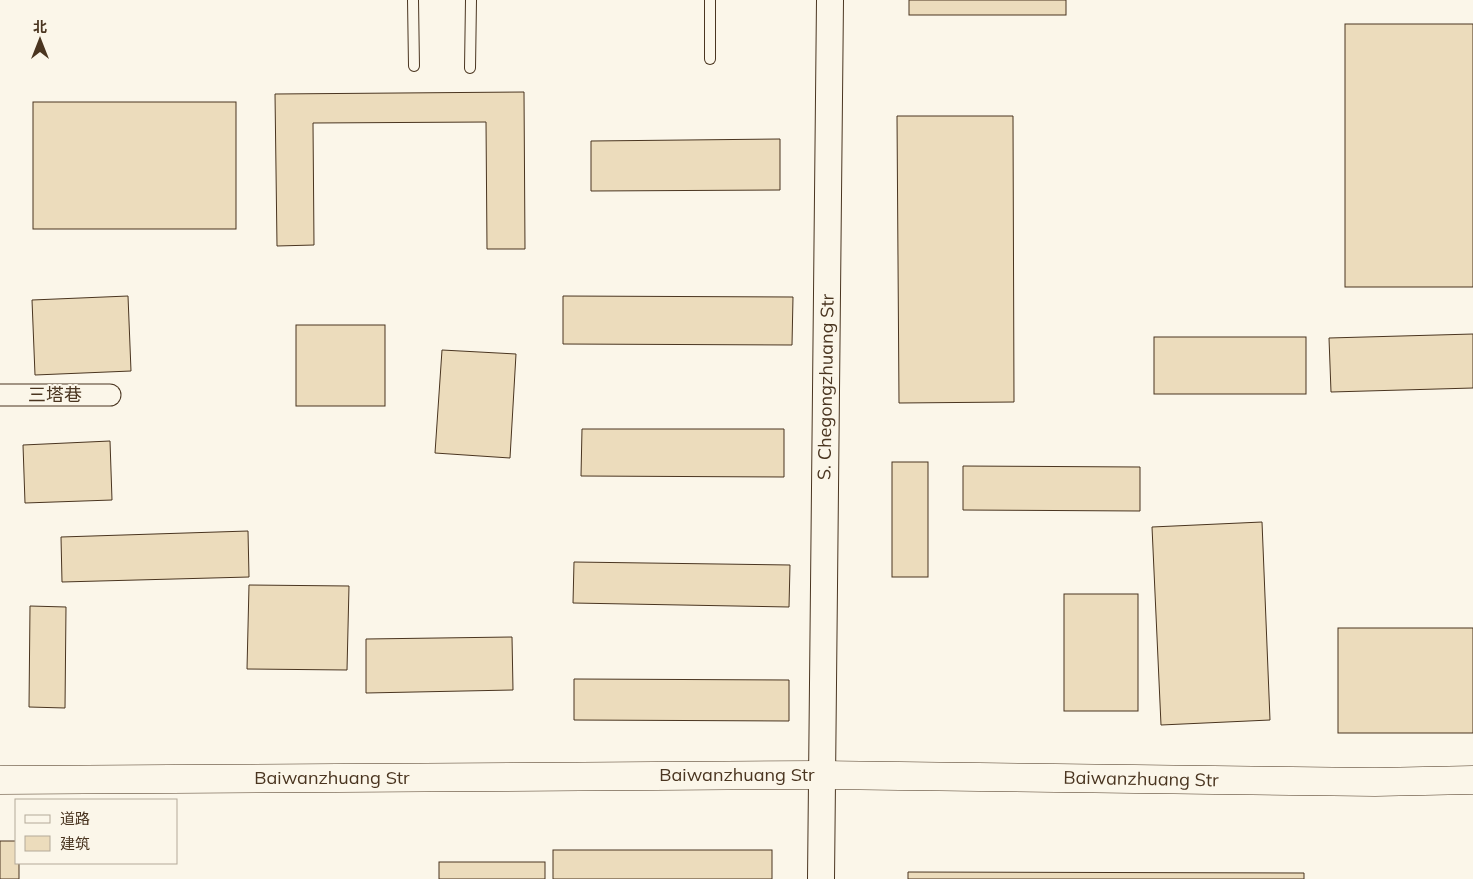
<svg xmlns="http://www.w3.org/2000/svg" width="1473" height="879" viewBox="0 0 1473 879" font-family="Mulish,'Noto Sans SC',sans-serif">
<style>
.building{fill:#ecdcbc;stroke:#4a3520}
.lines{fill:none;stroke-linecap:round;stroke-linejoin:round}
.service-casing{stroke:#4a3520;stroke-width:12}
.minor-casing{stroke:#4a3520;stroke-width:23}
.tertiary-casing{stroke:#4a3520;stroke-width:28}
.secondary-casing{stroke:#4a3520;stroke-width:29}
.service{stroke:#fbf6e9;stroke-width:10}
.minor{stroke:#fbf6e9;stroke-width:21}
.tertiary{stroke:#fbf6e9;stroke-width:26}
.secondary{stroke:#fbf6e9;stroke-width:28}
.labels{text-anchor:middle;stroke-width:4;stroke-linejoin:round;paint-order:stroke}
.street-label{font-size:18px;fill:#4a3520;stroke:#fbf6e9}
</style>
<rect width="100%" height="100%" fill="#fbf6e9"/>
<g class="building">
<rect x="909" y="0" width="157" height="15"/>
<rect x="1345" y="24" width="128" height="263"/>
<path d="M 524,92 L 525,249 L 487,249 L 486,122 L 313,123 L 314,245 L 277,246 L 275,94 Z"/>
<rect x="33" y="102" width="203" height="127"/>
<path d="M 897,116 L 1013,116 L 1014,402 L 899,403 Z"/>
<path d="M 780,139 L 780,190 L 591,191 L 591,141 Z"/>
<path d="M 128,296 L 131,371 L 35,375 L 32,300 Z"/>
<path d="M 563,296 L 793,297 L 792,345 L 563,344 Z"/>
<rect x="296" y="325" width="89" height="81"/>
<path d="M 1473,334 L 1473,388 L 1331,392 L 1329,338 Z"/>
<rect x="1154" y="337" width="152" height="57"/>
<path d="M 442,350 L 516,354 L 510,458 L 435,453 Z"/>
<path d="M 582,429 L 784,429 L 784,477 L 581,476 Z"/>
<path d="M 110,441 L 112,500 L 25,503 L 23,445 Z"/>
<rect x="892" y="462" width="36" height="115"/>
<path d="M 963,466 L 1140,467 L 1140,511 L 963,510 Z"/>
<path d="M 1262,522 L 1270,720 L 1161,725 L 1152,527 Z"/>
<path d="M 248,531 L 249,577 L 62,582 L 61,537 Z"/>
<path d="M 574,562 L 790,565 L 789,607 L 573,603 Z"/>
<path d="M 249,585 L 349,586 L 347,670 L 247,669 Z"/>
<rect x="1064" y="594" width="74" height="117"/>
<path d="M 30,606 L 66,607 L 65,708 L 29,707 Z"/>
<rect x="1338" y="628" width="135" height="105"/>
<path d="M 512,637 L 513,690 L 366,693 L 366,639 Z"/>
<path d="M 574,679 L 789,680 L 789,721 L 574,720 Z"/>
<path d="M 0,841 L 16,841 L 16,863 L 19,863 L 19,879 L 0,879 Z"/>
<rect x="553" y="850" width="219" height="29"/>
<rect x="439" y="862" width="106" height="17"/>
<path d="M 908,872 L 1304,873 L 1304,879 L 908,879 Z"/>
</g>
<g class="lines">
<g class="service-casing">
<g id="service">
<path d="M 413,0 L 414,66"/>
<path d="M 710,0 L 710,59"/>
<path d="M 470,68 L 471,0"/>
</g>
</g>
<g class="minor-casing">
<path id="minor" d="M 0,395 L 110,395"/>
</g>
<g class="tertiary-casing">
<path id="tertiary" d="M 821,879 L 830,0"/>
</g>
<g class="secondary-casing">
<path id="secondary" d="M 0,780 L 821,775 L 1375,782 L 1473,780"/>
</g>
<use href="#service" class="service"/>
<use href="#minor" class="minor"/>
<use href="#tertiary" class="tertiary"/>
<use href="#secondary" class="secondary"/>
</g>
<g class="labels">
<g class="street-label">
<text transform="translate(826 387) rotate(-89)" y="6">S. Chegongzhuang Str</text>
<text x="55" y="401">三塔巷</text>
<text x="737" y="781">Baiwanzhuang Str</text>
<text x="332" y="784">Baiwanzhuang Str</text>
<text transform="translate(1141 779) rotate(1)" y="6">Baiwanzhuang Str</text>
</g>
</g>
<rect x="15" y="799" width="162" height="65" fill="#fbf6e9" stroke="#b4a999"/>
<rect x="25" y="815" width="25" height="8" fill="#fbf6e9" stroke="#b4a999"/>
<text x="60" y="824" font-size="15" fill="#4a3520">道路</text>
<rect x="25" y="836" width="25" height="15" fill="#ecdcbc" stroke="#b4a999"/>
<text x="60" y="849" font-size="15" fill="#4a3520">建筑</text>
<g transform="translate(40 40)" stroke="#fbf6e9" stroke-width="4" paint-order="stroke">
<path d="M0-4L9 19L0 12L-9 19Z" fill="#4a3520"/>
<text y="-8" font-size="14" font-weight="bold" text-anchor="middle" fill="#4a3520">北</text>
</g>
</svg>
